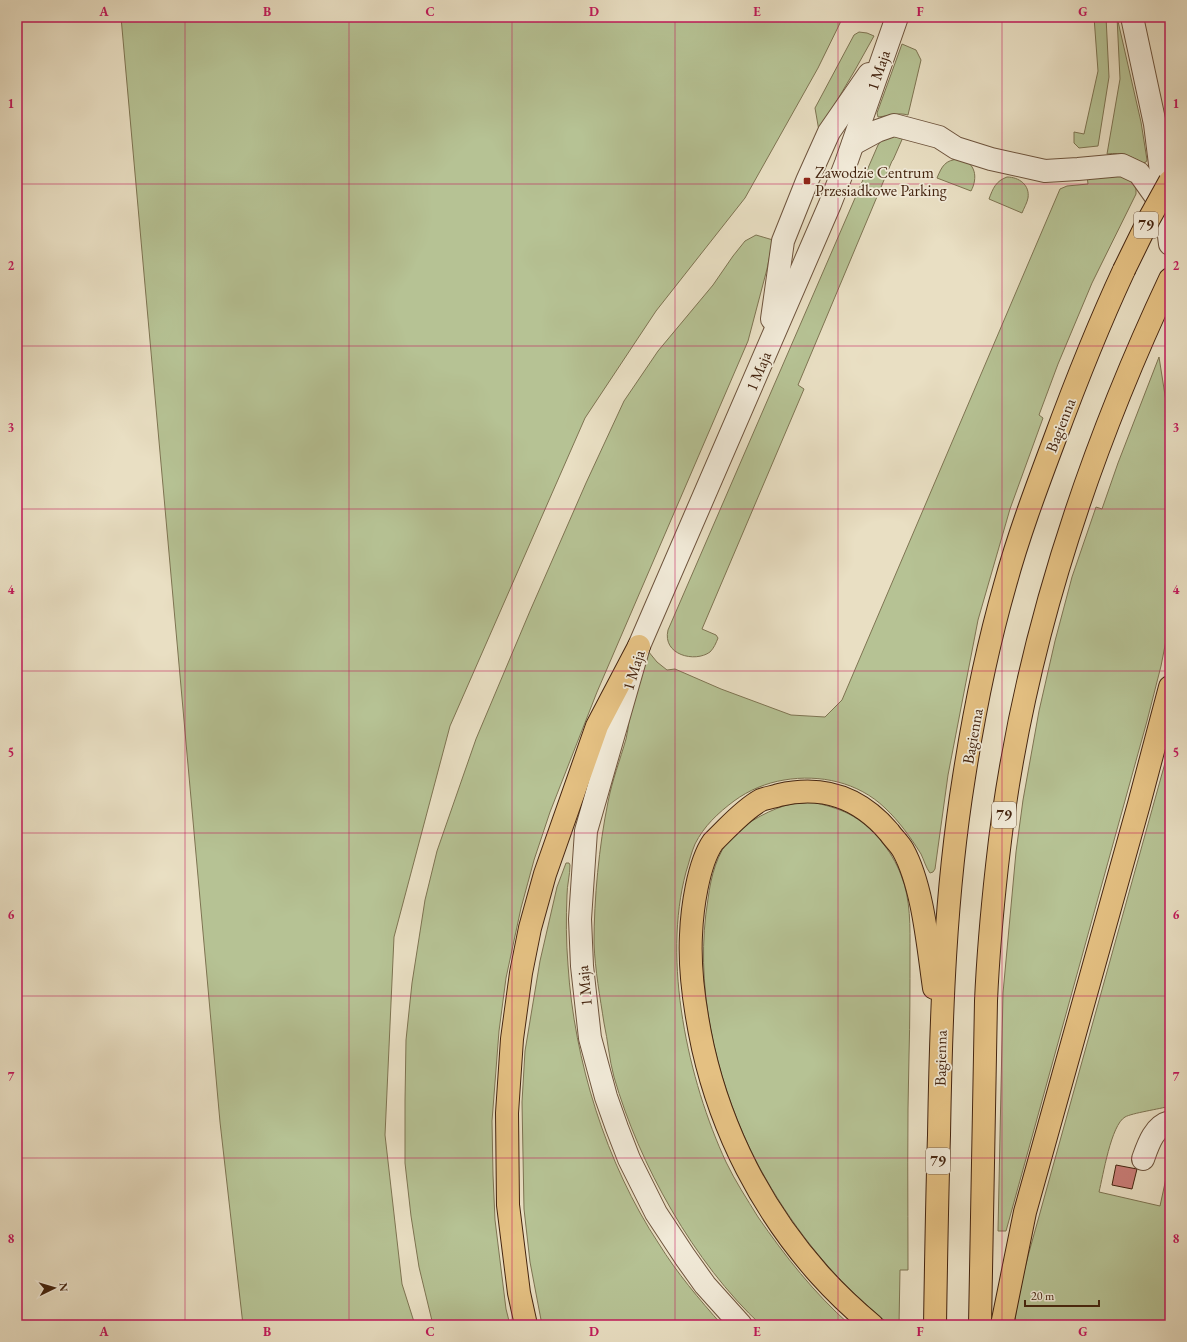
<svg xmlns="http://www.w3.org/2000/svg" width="1187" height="1342" viewBox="0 0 1187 1342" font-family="'EB Garamond',serif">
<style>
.green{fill:#b6c294;stroke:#7e7452}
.building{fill:#cb7f7a;stroke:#452510}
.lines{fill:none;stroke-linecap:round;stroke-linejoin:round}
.minor-casing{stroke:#6e543d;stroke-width:24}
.major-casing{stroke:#452510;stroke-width:24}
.minor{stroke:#f1ead8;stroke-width:22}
.major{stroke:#e4c082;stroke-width:22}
.major-bridge-casing{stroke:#452510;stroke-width:24;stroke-linecap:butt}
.major-bridge{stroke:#e4c082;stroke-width:22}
.grid{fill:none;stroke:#c2185b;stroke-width:1;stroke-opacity:0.55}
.poi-dot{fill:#8f2418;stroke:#f1ead8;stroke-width:1.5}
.labels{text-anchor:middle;stroke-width:3.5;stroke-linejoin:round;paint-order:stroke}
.shield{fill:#f1ead8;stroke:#79604c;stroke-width:1}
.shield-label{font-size:15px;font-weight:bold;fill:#452510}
.street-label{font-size:16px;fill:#452510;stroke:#f1ead8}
.poi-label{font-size:16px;fill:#452510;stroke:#f1ead8;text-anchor:start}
.neatline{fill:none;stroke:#c2185b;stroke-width:1.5}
.grid-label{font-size:13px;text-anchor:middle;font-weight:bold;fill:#c2185b}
</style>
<rect width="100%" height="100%" fill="#e9dfc3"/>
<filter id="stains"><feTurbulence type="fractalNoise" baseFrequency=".005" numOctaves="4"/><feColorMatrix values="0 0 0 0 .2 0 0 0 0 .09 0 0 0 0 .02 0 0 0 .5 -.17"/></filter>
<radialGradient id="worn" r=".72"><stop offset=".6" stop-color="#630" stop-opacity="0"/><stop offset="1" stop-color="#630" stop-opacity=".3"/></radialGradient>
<g class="green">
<path d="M 121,17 L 843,17 L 818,68 L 745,198 L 656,311 L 585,418 L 450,726 L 394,937 L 385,1135 L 402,1284 L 415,1325 L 243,1325 L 220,1122 Z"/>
<path d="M 1094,17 L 1106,17 L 1109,77 L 1098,146 L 1079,148 L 1074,143 L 1074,132 L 1084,134 L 1098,71 Z"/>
<path d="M 1117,17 L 1141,122 L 1147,160 L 1146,162 L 1143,163 C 1130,156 1123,152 1107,154 L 1120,79 Z"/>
<path d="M 859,32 L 867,33 L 874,36 L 855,70 L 819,131 L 815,108 L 854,35 Z"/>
<path d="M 902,44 L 916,50 L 921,60 L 908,115 C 897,112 889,116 878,117 L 877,113 Z"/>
<path d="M 904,135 L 893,160 L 892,161 L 798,385 L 804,389 L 702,629 L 716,635 L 718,638 C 716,643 714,648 710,652 C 695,663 662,655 668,630 L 878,145 L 884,137 Z"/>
<path d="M 959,159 C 976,162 978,178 971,191 L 937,178 C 942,166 945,160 959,159 Z"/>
<path d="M 1087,176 L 1127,176 L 1136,187 L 1136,194 L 1092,283 L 1058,364 L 1039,415 L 1043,418 L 1010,509 L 978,620 L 948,775 L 935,869 L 933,872 L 930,873 C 926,868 924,860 921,854 C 911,838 899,821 885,808 C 858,782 820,774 784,780 C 766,783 749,790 734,801 C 718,813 704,826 695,844 C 691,853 689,863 686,872 C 662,961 688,1080 726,1162 C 735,1181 747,1199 758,1217 C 785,1256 814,1293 850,1325 L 761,1325 C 694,1263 639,1164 614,1077 C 609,1059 608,1041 604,1023 C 600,997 595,970 594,943 C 594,899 599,846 608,802 C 612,781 620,760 626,739 C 629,727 629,715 632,703 C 635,685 643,668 648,651 L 657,662 L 667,670 L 675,669 L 721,689 L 791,715 L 825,717 L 842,700 L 1060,189 L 1067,186 L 1088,184 Z"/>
<path d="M 1007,177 C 1019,177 1030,185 1028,198 C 1027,203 1024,208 1022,213 L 989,199 C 993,188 996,181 1007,177 Z"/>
<path d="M 756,235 L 773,240 L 767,269 L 748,341 L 597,692 L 550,812 L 534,860 L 521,908 L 506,978 L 499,1031 L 492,1121 L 493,1175 L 495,1220 L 506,1309 L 510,1325 L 433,1325 L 419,1267 L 411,1216 L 405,1163 L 405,1101 L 406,1040 L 412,983 L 425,900 L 437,851 L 476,739 L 530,611 L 586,483 L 624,401 L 658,351 L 713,285 L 733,256 L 745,241 Z"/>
<path d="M 1159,357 L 1170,427 L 1170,620 L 1161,666 L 1147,721 L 1006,1231 L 998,1231 L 1003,993 L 1016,852 L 1023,800 L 1039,711 L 1055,641 L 1072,577 L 1096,507 L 1102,509 L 1118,463 Z"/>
<path d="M 1170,745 L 1170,1106 C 1160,1109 1132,1113 1125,1117 C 1111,1125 1103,1176 1099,1192 L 1160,1206 L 1170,1160 L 1170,1325 L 1023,1325 L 1023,1322 L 1015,1320 L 1019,1292 L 1028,1256 Z"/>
<path d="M 812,802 C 825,805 837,808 849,814 C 872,826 892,851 901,875 C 911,900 910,927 910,953 C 910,987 910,1021 909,1055 C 907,1127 908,1199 908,1270 L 900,1270 L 899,1325 C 897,1325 894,1326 892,1325 C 885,1323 864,1302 857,1296 C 814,1256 776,1202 750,1149 C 714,1073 694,983 708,899 C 711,876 717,853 732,836 C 745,823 774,807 792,804 C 799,803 805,803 812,802 Z"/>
<path d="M 566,863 L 569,863 L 570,865 C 570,875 567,885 567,895 C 566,918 566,941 568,965 C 574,1060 606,1164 659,1244 C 677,1273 699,1299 722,1325 L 542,1325 L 530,1262 L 524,1209 L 522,1102 L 525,1051 L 540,961 L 557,887 Z"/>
</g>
<path class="building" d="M 1116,1165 L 1137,1169 L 1132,1189 L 1112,1185 Z"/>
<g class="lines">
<g class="minor-casing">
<g id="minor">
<path d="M 1132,17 L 1155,124 L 1170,244"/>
<path d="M 853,144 L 877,131 L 894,125 L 939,137 L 956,148 L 991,159 L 1045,171 L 1078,169 L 1122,165 L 1139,173 L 1166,211"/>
<path d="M 772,319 L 783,241 L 807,181 L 829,132 L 869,74"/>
<path d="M 1143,1159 C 1148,1145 1154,1126 1170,1122"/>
<path d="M 741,1325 L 705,1285 L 685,1257 L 656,1213 L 629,1159 L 617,1128 L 606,1097 L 590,1038 L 582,966 L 580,919 L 586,831 L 639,646 L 830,204 L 846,163 L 897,17"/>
</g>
</g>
<g class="major-casing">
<g id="major">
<path d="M 526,1325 L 519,1293 L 508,1205 L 507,1113 L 512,1039 L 521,973 L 530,928 L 545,874 L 597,726 L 639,646"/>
<path d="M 872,1325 C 853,1309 835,1292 819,1274 C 762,1210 722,1132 703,1048 C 695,1011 689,973 691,935 C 692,909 698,864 713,842 C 717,838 722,833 726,829 C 736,819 748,807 761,800 C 766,798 773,797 779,795 C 823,785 859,797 889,832 C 893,838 899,843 903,850 C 923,886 928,947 934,988"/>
<path d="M 935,1325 C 936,1262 937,1198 939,1135 C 941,1015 945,895 964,777 C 974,713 987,648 1005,585 C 1018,537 1036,489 1054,441 C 1075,384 1098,326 1124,270"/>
<path d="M 980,1325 C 981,1253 983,1181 984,1109 C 985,1073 985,1037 986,1001 C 988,956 992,911 997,866 C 1019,662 1083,464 1170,279"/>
<path d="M 1002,1325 L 1025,1212 L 1139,804 L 1170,687"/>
</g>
</g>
<use href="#minor" class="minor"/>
<use href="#major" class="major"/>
<g class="major-bridge-casing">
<path id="major-bridge" d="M 1124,270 L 1149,219 L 1170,181"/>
</g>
<use href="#major-bridge" class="major-bridge"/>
</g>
<path class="grid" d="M 185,17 L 185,1325M 349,17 L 349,1325M 512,17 L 512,1325M 675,17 L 675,1325M 838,17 L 838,1325M 1002,17 L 1002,1325M 17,184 L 1170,184M 17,346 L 1170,346M 17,509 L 1170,509M 17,671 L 1170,671M 17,833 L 1170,833M 17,996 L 1170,996M 17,1158 L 1170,1158"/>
<rect class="poi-dot" x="803" y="177" width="8" height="8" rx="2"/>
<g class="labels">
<g class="shield">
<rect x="1134" y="212" width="24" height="26" rx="3"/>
<rect x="992" y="802" width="24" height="26" rx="3"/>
<rect x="926" y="1148" width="24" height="26" rx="3"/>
</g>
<g class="shield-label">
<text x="1146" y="230">79</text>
<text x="1004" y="820">79</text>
<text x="938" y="1166">79</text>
</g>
<g class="street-label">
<text transform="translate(878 70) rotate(-71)" y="6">1 Maja</text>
<text transform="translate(758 371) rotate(-67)" y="6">1 Maja</text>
<text transform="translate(1060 425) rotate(-69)" y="6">Bagienna</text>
<text transform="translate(633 670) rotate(-73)" y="6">1 Maja</text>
<text transform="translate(972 736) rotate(-80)" y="6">Bagienna</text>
<text transform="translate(584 986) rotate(-96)" y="6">1 Maja</text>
<text transform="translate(940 1058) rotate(-89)" y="6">Bagienna</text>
</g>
<g class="poi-label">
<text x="815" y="178">Zawodzie Centrum<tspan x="815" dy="18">Przesiadkowe Parking</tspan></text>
</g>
</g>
<rect width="1187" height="1342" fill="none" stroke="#e9dfc3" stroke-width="44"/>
<g transform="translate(54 1288) rotate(85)" stroke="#f1ead8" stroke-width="3" paint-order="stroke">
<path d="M0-3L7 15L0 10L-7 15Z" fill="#452510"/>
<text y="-6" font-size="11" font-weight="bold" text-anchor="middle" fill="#452510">N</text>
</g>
<path d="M1025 1300v6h74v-6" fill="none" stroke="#452510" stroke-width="2"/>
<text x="1031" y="1300" font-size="12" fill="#452510" stroke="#f1ead8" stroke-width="3" paint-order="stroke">20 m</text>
<rect x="22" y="22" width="1143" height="1298" class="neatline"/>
<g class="grid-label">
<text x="104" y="16">A</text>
<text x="267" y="16">B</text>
<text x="430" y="16">C</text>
<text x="594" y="16">D</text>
<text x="757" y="16">E</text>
<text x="920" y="16">F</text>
<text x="1083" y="16">G</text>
<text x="11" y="108">1</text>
<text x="1176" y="108">1</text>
<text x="11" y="270">2</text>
<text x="1176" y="270">2</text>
<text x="11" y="432">3</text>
<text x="1176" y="432">3</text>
<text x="11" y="594">4</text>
<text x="1176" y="594">4</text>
<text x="11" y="757">5</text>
<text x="1176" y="757">5</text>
<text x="11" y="919">6</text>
<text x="1176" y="919">6</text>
<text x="11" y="1081">7</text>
<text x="1176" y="1081">7</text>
<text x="11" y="1243">8</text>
<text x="1176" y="1243">8</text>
<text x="104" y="1336">A</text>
<text x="267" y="1336">B</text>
<text x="430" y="1336">C</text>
<text x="594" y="1336">D</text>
<text x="757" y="1336">E</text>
<text x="920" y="1336">F</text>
<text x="1083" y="1336">G</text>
</g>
<rect width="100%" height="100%" filter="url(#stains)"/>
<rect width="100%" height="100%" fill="url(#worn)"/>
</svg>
